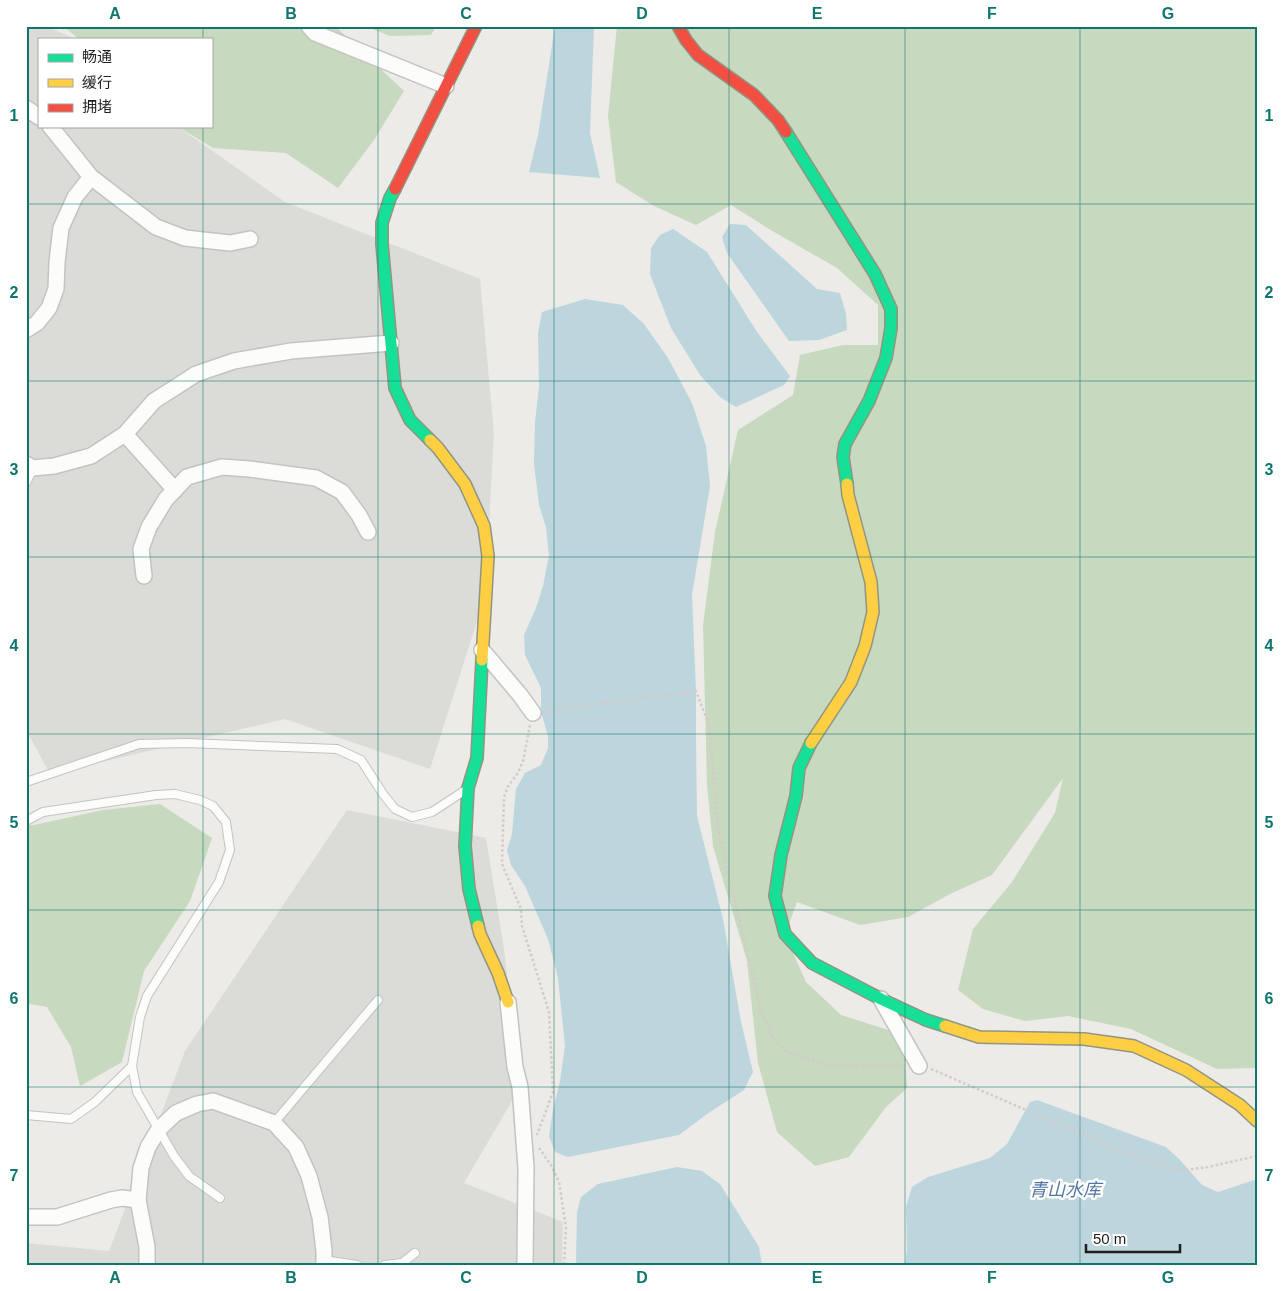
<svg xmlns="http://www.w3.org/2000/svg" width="1283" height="1291" viewBox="0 0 1283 1291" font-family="Arial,'Noto Sans SC',sans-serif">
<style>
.residential{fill:#dbdbd8}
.forest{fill:#c7d9be}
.water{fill:#bdd5dd}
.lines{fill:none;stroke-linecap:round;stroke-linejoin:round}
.lane-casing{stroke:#c3c3c1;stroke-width:10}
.street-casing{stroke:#c3c3c1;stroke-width:18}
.fast-casing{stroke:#929581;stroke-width:14}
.slow-casing{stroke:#929581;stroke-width:14}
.jam-casing{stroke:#929581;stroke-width:14}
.path{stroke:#d5cac7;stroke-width:2.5;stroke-dasharray:2.5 2.5;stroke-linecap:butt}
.lane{stroke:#fcfcfb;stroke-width:8}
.street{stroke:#fcfcfb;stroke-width:15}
.fast{stroke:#16e098;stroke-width:11}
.slow{stroke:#ffcf43;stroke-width:11}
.jam{stroke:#f24e42;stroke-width:11}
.grid{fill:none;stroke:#0f766e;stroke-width:1;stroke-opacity:0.55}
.labels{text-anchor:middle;stroke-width:5;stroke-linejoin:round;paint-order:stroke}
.water-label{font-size:18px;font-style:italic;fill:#5277a6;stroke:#fff}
.neatline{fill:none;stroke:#0f766e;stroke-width:2}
.grid-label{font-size:16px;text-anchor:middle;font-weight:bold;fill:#0f766e}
</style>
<rect width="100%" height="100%" fill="#ecebe7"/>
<g class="residential">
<path d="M 26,26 L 46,26 L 75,39 L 39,39 L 39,126 L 177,126 L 285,202 L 480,279 L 494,434 L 485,596 L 430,769 L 285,719 L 50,774 L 26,730 Z"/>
<path d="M 347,810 L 486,838 L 504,949 L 520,1087 L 464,1183 L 563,1222 L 562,1265 L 26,1265 L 26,1243 L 109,1251 L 185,1051 Z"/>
</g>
<g class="forest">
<path d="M 63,26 L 335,26 L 404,91 L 374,140 L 338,188 L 286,153 L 213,148 L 177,126 L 211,126 L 211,39 L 79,39 Z"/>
<path d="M 365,26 L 436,26 L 431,35 L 390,36 Z"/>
<path d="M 617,26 L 1257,26 L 1257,1068 L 1217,1069 L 1131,1029 L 1068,1016 L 1025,1021 L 983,1009 L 958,990 L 973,929 L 1012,882 L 1055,813 L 1063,778 L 992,875 L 950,894 L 908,917 L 860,925 L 797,902 L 785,935 L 806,982 L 841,1015 L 904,1035 L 907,1088 L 886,1107 L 849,1157 L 815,1166 L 777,1132 L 758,1063 L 747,961 L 713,846 L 707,784 L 703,625 L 715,532 L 738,430 L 793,395 L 800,355 L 843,345 L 878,345 L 878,305 L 837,268 L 769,229 L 731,205 L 696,225 L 654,206 L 616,182 L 608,116 Z"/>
<path d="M 160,804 L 212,838 L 190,901 L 144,971 L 122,1062 L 80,1086 L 71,1047 L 47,1007 L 26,1003 L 26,825 L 34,825 L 103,810 Z"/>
</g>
<g class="water">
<path d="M 555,26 L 594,26 L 590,133 L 600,178 L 529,172 L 538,135 Z"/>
<path d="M 730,224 L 746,225 L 817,289 L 840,293 L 846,314 L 847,330 L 819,340 L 789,341 L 727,253 L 722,237 Z"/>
<path d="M 673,229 L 707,252 L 757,332 L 790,376 L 784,385 L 736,407 L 720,397 L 700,375 L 671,328 L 650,274 L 651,248 L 660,235 Z"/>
<path d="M 585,299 L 623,305 L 644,324 L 668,358 L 692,403 L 706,446 L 710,486 L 692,595 L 696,691 L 696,734 L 697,816 L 723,919 L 741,1022 L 753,1072 L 744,1090 L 707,1114 L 679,1135 L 568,1157 L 555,1152 L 549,1136 L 553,1110 L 560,1081 L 565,1046 L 558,978 L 548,939 L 525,886 L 511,865 L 507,850 L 512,834 L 516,789 L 525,773 L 541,765 L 548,748 L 548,736 L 541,712 L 541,688 L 525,655 L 524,635 L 536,608 L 543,586 L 549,555 L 546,527 L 539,505 L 534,464 L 535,422 L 539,387 L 538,333 L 542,312 Z"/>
<path d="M 1037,1100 L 1166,1147 L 1179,1159 L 1202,1185 L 1218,1192 L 1257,1179 L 1257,1265 L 905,1265 L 907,1248 L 906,1207 L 912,1187 L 928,1177 L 990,1158 L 1007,1144 L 1030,1102 Z"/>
<path d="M 677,1167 L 702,1171 L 720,1184 L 759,1247 L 762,1265 L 576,1265 L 577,1212 L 581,1197 L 598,1184 Z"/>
</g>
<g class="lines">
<g class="lane-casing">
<g id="lane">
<path d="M 26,483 L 33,468"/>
<path d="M 26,782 L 139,744 L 187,743 L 337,749 L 361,760 L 383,794 L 395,809 L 412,817 L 432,812 L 464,791"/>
<path d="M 26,821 L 43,812 L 156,795 L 175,794 L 200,800 L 213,806 L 226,822 L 230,850 L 219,882 L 147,996 L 140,1017 L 132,1066 L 137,1092 L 174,1156 L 189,1176 L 220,1198"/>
<path d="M 26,1115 L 71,1119 L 95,1102 L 132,1066"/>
<path d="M 274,1123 L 378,1000"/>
<path d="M 324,1260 L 357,1265"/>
<path d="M 385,1265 L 402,1263 L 415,1253"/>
</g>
</g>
<g class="street-casing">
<g id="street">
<path d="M 309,26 L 315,33 L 446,86"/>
<path d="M 26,108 L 39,117"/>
<path d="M 50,126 L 91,177 L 156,227 L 185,238 L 230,243 L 250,239"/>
<path d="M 26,330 L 37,323 L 49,308 L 56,289 L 57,262 L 61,228 L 75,197 L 91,177"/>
<path d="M 125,434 L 175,490"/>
<path d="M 26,464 L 33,468 L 54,466 L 91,456 L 125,434 L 154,401 L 196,374 L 234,361 L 291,351 L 391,343"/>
<path d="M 144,576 L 141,549 L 149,527 L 166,499 L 187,477 L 222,467 L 249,469 L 316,478 L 342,492 L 359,515 L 368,532"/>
<path d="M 482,650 L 520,695 L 533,713"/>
<path d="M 881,999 L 919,1066"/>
<path d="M 508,1002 L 515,1067 L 520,1087 L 526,1168 L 525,1265"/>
<path d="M 26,1217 L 57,1217 L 111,1200 L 122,1198 L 138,1200"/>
<path d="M 147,1265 L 147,1247 L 138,1200 L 141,1168 L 148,1147 L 159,1129 L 176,1113 L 197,1104 L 213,1101 L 274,1123 L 296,1147 L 309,1176 L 320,1217 L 324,1251 L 324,1265"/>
</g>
</g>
<g class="fast-casing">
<g id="fast">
<path d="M 786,132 L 875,274 L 891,309 L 891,328 L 886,358 L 869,401 L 845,444 L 843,457 L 847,484"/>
<path d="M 395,189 L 390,198 L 382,223 L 382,244 L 395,388 L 410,420 L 430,440"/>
<path d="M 811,743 L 799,768 L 796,796 L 781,855 L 775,896 L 785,934 L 812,963 L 881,999 L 926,1020 L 945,1026"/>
<path d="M 478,926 L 469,889 L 465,846 L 468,788 L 477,758 L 482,660"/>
</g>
</g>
<g class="slow-casing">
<g id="slow">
<path d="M 430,440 L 438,448 L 465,484 L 484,526 L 488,556 L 482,660"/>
<path d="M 811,743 L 851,682 L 865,646 L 873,612 L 871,582 L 848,495 L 847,484"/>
<path d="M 478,926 L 480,934 L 498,973 L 508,1002"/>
<path d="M 945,1026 L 979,1037 L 1084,1039 L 1134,1046 L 1186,1070 L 1240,1105 L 1257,1121"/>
</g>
</g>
<g class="jam-casing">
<g id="jam">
<path d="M 678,26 L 686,40 L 698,55 L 754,95 L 778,120 L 786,132"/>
<path d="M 395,189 L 476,26"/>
</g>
</g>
<g class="path">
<path d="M 546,711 L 696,691 L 709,725 L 719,835 L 761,1011 L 773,1038 L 787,1052 L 830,1066 L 903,1066"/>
<path d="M 530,725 L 523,761 L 518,773 L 508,786 L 504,797 L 502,864 L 521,909 L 522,926 L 549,1012 L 553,1092 L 537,1135"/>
<path d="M 931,1069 L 1126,1153 L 1167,1168 L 1185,1170 L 1208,1167 L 1257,1156"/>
<path d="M 539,1148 L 551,1165 L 559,1182 L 566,1227 L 564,1265"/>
</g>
<use href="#lane" class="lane"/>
<use href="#street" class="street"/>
<use href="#fast" class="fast"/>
<use href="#slow" class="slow"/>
<use href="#jam" class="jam"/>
</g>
<path class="grid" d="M 203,26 L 203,39M 378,26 L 378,1265M 554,26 L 554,1265M 729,26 L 729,1265M 905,26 L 905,1265M 1080,26 L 1080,1265M 203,126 L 203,1265M 26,204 L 1257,204M 26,381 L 1257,381M 26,557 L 1257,557M 26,734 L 1257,734M 26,910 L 1257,910M 26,1087 L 1257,1087"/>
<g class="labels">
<g class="water-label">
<text x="1065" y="1196">青山水库</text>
</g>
</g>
<rect width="1283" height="1291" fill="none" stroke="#ffffff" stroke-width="55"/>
<rect x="38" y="38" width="175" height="90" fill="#ffffff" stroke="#a5a5a5"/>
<rect x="48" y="54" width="25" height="8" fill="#16e098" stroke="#a5a5a5"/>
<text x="82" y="62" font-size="15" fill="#1e1e1e">畅通</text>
<rect x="48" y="79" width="25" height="8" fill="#ffcf43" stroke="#a5a5a5"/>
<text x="82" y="88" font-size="15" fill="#1e1e1e">缓行</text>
<rect x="48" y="104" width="25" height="8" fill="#f24e42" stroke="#a5a5a5"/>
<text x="82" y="112" font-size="15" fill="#1e1e1e">拥堵</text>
<path d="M1086 1244v8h94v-8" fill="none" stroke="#1e1e1e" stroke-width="2.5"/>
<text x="1093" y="1244" font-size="15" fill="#1e1e1e" stroke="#ffffff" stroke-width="4" paint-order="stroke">50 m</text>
<rect x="28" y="28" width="1228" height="1236" class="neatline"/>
<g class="grid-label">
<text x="115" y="19">A</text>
<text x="291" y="19">B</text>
<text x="466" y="19">C</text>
<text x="642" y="19">D</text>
<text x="817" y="19">E</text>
<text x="992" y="19">F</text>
<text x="1168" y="19">G</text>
<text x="14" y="121">1</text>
<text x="1269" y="121">1</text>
<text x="14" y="298">2</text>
<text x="1269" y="298">2</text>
<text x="14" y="475">3</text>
<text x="1269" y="475">3</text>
<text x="14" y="651">4</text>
<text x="1269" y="651">4</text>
<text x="14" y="828">5</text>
<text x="1269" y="828">5</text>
<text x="14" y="1004">6</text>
<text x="1269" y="1004">6</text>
<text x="14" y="1181">7</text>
<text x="1269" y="1181">7</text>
<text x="115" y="1283">A</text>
<text x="291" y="1283">B</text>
<text x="466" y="1283">C</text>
<text x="642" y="1283">D</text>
<text x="817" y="1283">E</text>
<text x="992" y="1283">F</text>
<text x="1168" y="1283">G</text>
</g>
</svg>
